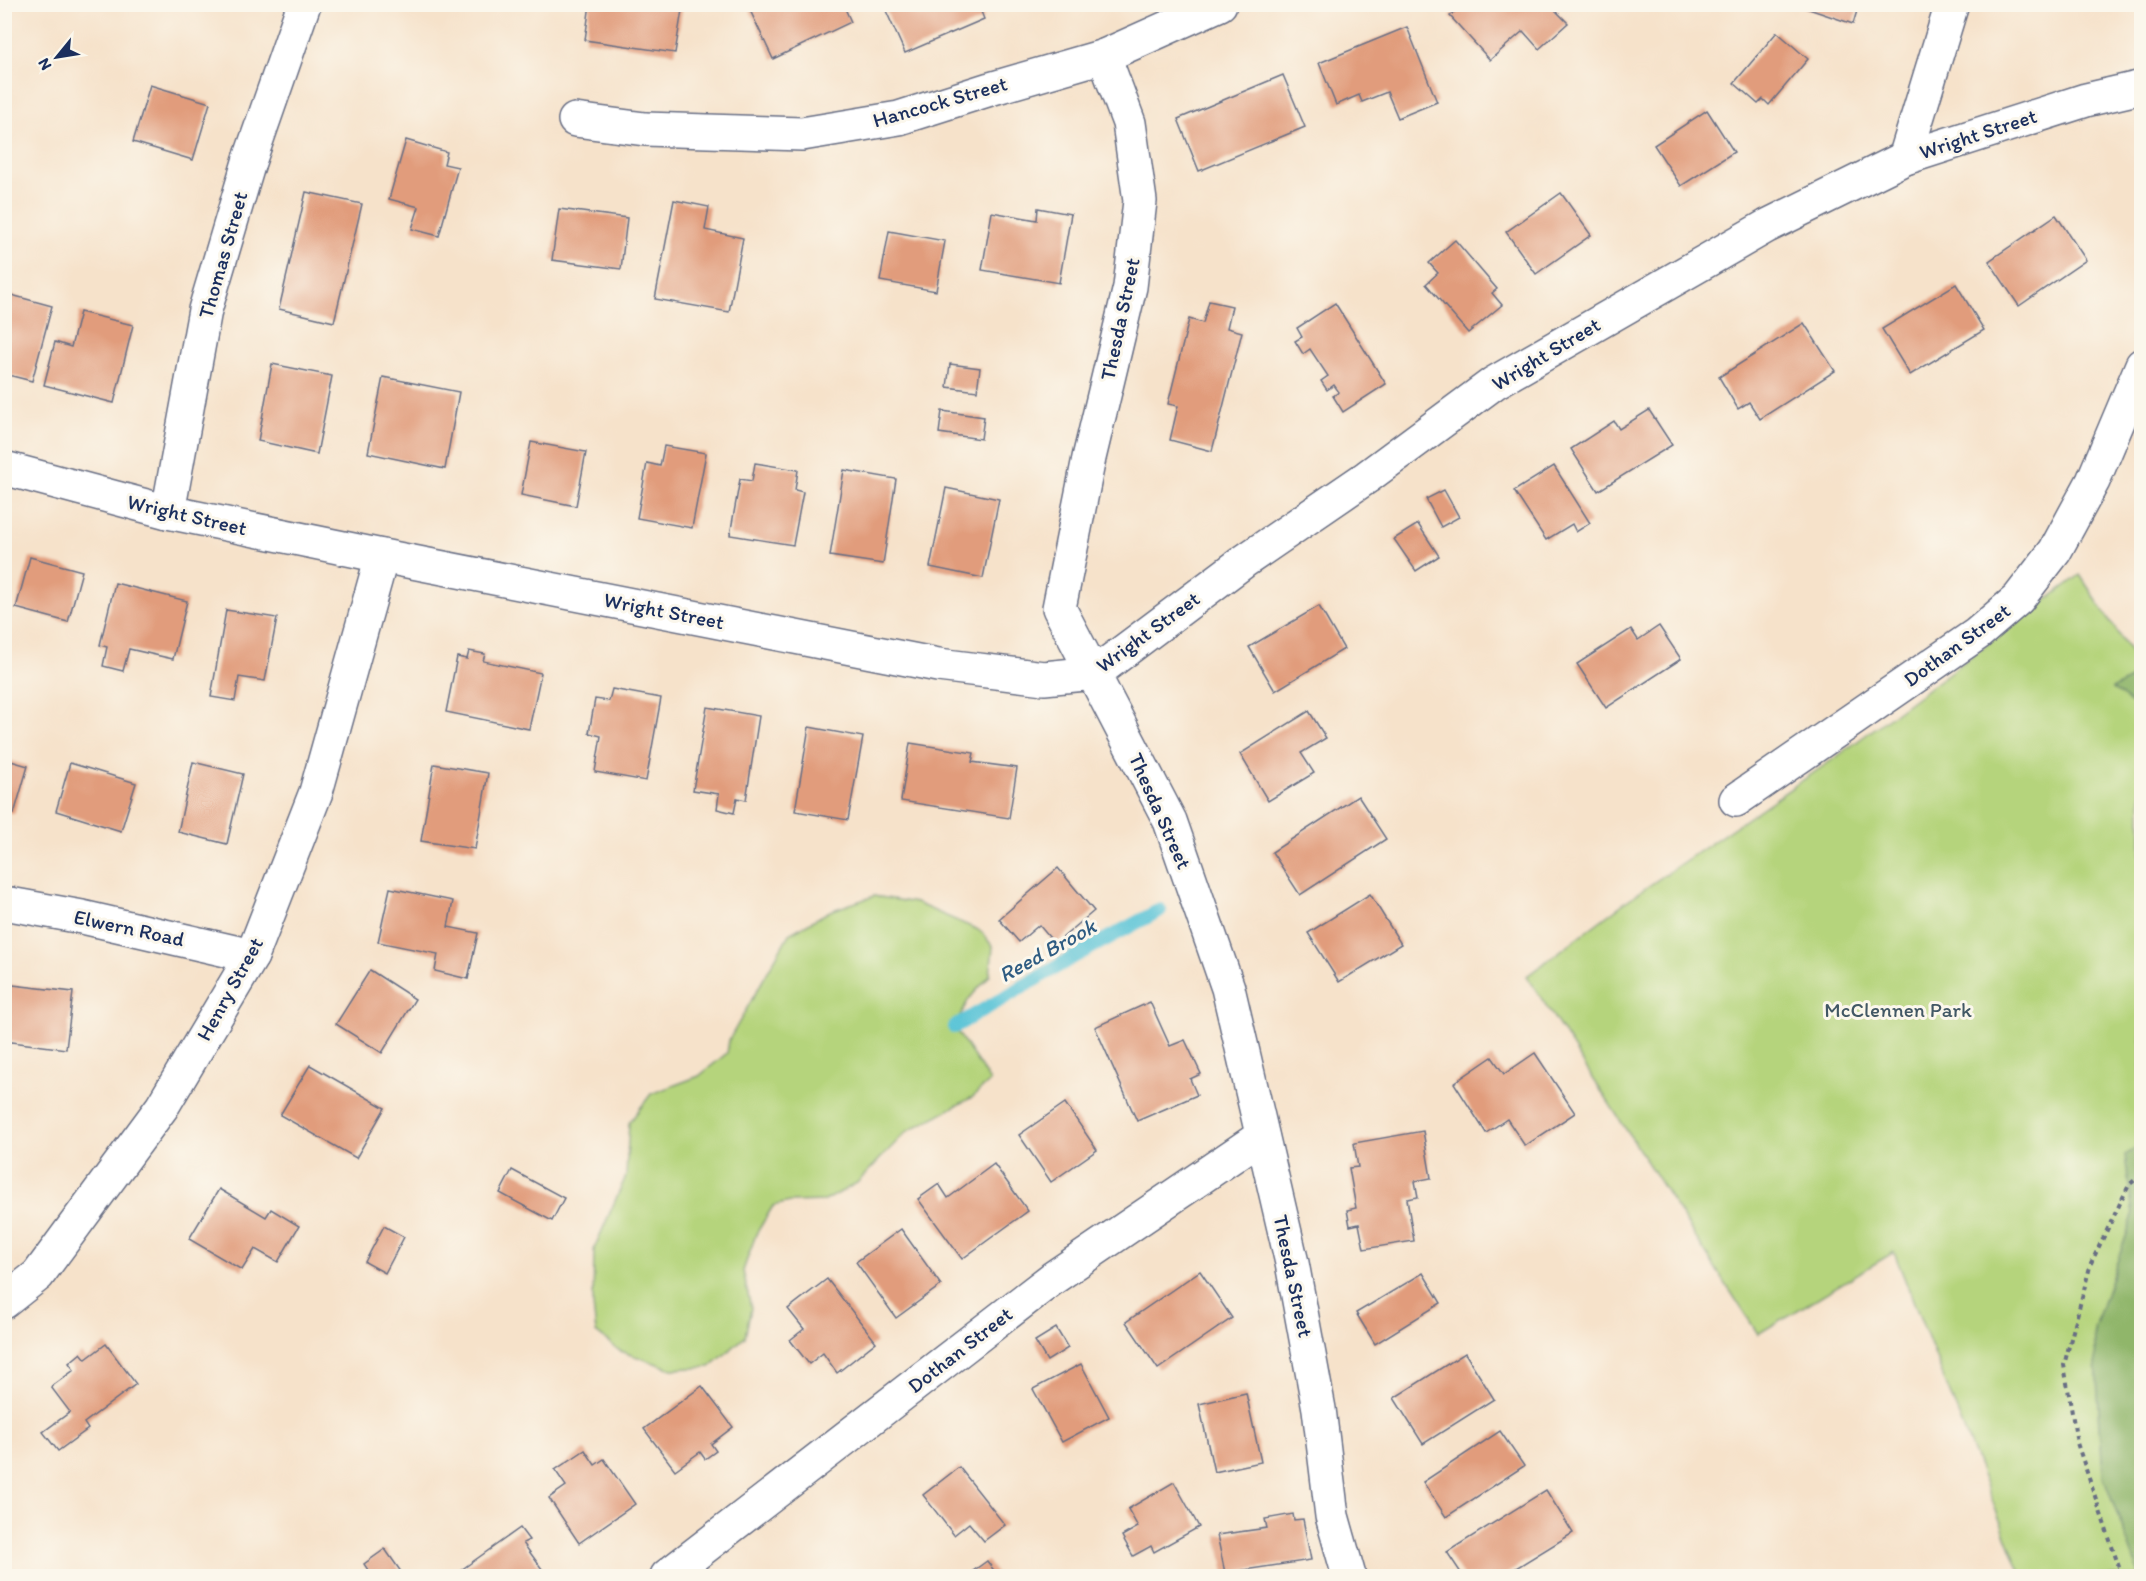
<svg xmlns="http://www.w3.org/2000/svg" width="2146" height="1581" viewBox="0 0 2146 1581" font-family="Itim,sans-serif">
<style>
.green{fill:#b5d47b;stroke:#68826c;stroke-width:1.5}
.forest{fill:#90b66b;stroke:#567264;stroke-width:1.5}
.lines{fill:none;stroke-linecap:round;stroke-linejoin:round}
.stream{stroke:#5bc4d7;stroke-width:14}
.building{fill:#e19c7b}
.minor-casing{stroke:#686e84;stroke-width:36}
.path{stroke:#686e84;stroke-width:4;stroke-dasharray:4.5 4.5;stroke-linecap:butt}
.minor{stroke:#fff;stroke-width:33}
.labels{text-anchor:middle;stroke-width:6;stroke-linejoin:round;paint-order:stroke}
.street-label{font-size:21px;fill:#1b2f5e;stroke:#fbf7ec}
.park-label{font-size:21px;fill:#425865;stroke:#fbf7ec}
.water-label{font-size:22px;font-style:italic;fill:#2e5c82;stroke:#fbf7ec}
</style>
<rect width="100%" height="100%" fill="#fbf7ec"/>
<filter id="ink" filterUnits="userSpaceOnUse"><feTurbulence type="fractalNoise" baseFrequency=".0167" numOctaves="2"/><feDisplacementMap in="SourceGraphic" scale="12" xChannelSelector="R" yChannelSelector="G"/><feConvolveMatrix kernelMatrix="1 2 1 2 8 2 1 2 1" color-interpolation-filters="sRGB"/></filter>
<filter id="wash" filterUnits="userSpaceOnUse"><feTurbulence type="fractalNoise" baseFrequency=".008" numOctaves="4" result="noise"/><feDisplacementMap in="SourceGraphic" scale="24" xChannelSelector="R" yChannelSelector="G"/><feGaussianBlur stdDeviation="1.35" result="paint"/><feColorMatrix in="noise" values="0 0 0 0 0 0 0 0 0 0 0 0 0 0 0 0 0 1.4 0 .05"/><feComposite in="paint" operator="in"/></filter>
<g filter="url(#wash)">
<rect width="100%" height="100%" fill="#f6e2ca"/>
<g class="green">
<path d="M 2080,575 L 2136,661 L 2141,658 L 2141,1576 L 2022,1576 L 1894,1252 L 1758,1334 L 1527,976 L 1628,900 L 1835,758 Z"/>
<path d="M 874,896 L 916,903 L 981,931 L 993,947 L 990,975 L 969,999 L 954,1027 L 990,1081 L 973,1097 L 906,1132 L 857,1183 L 825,1201 L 790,1202 L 773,1206 L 756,1234 L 743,1271 L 751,1308 L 745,1337 L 710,1367 L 672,1369 L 620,1351 L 596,1332 L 593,1305 L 594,1249 L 626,1176 L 629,1123 L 651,1094 L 699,1076 L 727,1053 L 729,1040 L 789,934 L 830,911 Z"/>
</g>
<g class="forest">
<path d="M 2141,673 L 2141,711 L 2112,689 Z"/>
<path d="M 2141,1144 L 2142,1576 L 2140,1576 L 2103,1476 L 2094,1329 L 2133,1216 L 2125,1155 Z"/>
</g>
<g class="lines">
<path class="stream" d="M 954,1027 L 1077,955 L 1160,910"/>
</g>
<g id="blocks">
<g class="building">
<path d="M 590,4 L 683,4 L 675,53 L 585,40 Z"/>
<path d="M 757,4 L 843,4 L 851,22 L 773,59 L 749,8 Z"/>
<path d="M 883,4 L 978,4 L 984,19 L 905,53 Z"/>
<path d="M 1463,4 L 1561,4 L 1555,10 L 1568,23 L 1539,49 L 1523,31 L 1490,60 L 1450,16 Z"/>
<path d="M 1804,4 L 1859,4 L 1853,24 L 1803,7 Z"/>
<path d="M 1407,27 L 1437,102 L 1398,118 L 1387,92 L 1362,102 L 1359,95 L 1336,105 L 1319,63 Z"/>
<path d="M 1777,32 L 1808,59 L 1769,105 L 1763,99 L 1758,104 L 1734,83 Z"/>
<path d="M 1283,75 L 1305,127 L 1199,171 L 1178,119 Z"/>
<path d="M 150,85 L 210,103 L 193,160 L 133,142 Z"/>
<path d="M 1707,110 L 1734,152 L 1681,186 L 1654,145 Z"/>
<path d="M 406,140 L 447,152 L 444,164 L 458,167 L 439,236 L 412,229 L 419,207 L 389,199 Z"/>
<path d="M 306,192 L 362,204 L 334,322 L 279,309 Z"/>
<path d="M 1561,193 L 1591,235 L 1536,274 L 1506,232 Z"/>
<path d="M 674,200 L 709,207 L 705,230 L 743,238 L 729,312 L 655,299 Z"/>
<path d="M 1038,208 L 1071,214 L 1059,283 L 982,270 L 992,212 L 1037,220 Z"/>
<path d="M 559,209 L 627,218 L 621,269 L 552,260 Z"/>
<path d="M 2056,215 L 2086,260 L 2019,306 L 1989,261 Z"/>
<path d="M 889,231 L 945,241 L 936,291 L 880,281 Z"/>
<path d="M 1455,240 L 1497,289 L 1492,293 L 1502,305 L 1468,333 L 1426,284 L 1438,273 L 1429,263 Z"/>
<path d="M 1956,284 L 1984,330 L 1910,375 L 1882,329 Z"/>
<path d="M 4,293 L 52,306 L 32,381 L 4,374 Z"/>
<path d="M 1209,301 L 1232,306 L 1227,328 L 1242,332 L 1212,451 L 1170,440 L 1178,406 L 1168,404 L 1189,319 L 1203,323 Z"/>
<path d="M 1335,303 L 1386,384 L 1343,412 L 1333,396 L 1339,392 L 1334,385 L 1327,390 L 1321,381 L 1328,376 L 1310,349 L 1303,354 L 1295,341 L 1302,337 L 1297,328 Z"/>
<path d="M 80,312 L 133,325 L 114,403 L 44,385 L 55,342 L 71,347 Z"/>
<path d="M 1804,323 L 1835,371 L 1760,419 L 1749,402 L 1738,409 L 1719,377 Z"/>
<path d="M 272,364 L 332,376 L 317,454 L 258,441 Z"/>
<path d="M 950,364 L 980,368 L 977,391 L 947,387 Z"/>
<path d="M 383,377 L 459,392 L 445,469 L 368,453 Z"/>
<path d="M 1649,410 L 1672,445 L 1598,491 L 1571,449 L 1614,421 L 1619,429 Z"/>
<path d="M 942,411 L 984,417 L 981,439 L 939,433 Z"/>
<path d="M 531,442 L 586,452 L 576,506 L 521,495 Z"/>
<path d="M 664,446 L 706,453 L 692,528 L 637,518 L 647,463 L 660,466 Z"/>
<path d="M 755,463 L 798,470 L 795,490 L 803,492 L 793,545 L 730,535 L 740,479 L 752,481 Z"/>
<path d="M 1554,466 L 1590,523 L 1576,532 L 1572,524 L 1546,540 L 1514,491 Z"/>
<path d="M 844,470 L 896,479 L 883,564 L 830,556 Z"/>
<path d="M 946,488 L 999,499 L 983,578 L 930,567 Z"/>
<path d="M 1444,490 L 1459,517 L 1441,527 L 1426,499 Z"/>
<path d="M 1418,524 L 1439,556 L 1416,571 L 1394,539 Z"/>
<path d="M 30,557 L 82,571 L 68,622 L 16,608 Z"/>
<path d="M 115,583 L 187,601 L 173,659 L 129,649 L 123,671 L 103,666 L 107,647 L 100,645 Z"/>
<path d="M 1319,606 L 1344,649 L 1275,691 L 1249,647 Z"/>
<path d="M 226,610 L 277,618 L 265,681 L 239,677 L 235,701 L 211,697 Z"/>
<path d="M 1659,626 L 1681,659 L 1606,708 L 1577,664 L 1631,629 L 1638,640 Z"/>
<path d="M 469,651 L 485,654 L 483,661 L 541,673 L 529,729 L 446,712 L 457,657 L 467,659 Z"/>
<path d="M 612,689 L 661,698 L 646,781 L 595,772 L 601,736 L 589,733 L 595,699 L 609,701 Z"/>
<path d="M 707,707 L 759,716 L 746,800 L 737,798 L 734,813 L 717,809 L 719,794 L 693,790 Z"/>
<path d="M 1309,711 L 1326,738 L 1301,753 L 1314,773 L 1268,801 L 1240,754 Z"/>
<path d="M 809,727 L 863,737 L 848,820 L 795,811 Z"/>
<path d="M 910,743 L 974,753 L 972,762 L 1017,768 L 1009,818 L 901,801 Z"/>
<path d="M 4,759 L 28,766 L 14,814 L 4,811 Z"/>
<path d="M 193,762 L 243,774 L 227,844 L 178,832 Z"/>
<path d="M 70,763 L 136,783 L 121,831 L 56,811 Z"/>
<path d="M 434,764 L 488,773 L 475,849 L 421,841 Z"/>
<path d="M 1358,796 L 1386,839 L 1300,895 L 1272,852 Z"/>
<path d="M 1058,868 L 1094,911 L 1055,944 L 1039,925 L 1019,942 L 999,919 Z"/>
<path d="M 390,888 L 453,901 L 448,927 L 478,933 L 468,979 L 435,971 L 438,954 L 378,942 Z"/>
<path d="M 1370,894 L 1401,944 L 1339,982 L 1308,933 Z"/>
<path d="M 370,970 L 415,999 L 382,1053 L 336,1024 Z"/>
<path d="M 4,984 L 73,992 L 66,1049 L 4,1041 Z"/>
<path d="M 1150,1002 L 1170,1046 L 1185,1040 L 1201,1074 L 1190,1079 L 1197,1095 L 1137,1121 L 1095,1027 Z"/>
<path d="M 1535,1053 L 1575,1113 L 1525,1146 L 1507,1119 L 1486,1133 L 1454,1083 L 1492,1057 L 1504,1074 Z"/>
<path d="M 310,1065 L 385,1108 L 356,1158 L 280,1115 Z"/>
<path d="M 1065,1103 L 1097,1150 L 1051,1182 L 1019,1135 Z"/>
<path d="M 1423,1131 L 1431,1178 L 1415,1181 L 1418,1197 L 1407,1199 L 1414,1241 L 1364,1249 L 1359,1224 L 1350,1226 L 1347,1210 L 1356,1208 L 1349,1168 L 1358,1167 L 1354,1143 Z"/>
<path d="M 994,1164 L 1028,1211 L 962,1259 L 918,1199 L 939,1184 L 948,1198 Z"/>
<path d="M 512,1170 L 564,1198 L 552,1221 L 500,1193 Z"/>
<path d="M 219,1189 L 266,1217 L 271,1209 L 299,1226 L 278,1262 L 255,1249 L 242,1270 L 189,1239 Z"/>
<path d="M 384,1226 L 404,1237 L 385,1273 L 365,1262 Z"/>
<path d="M 901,1229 L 941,1285 L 896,1318 L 856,1262 Z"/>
<path d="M 1200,1271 L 1232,1318 L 1158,1369 L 1126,1322 Z"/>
<path d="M 1423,1273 L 1441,1303 L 1375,1344 L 1356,1313 Z"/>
<path d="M 827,1279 L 876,1342 L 837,1373 L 823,1353 L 809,1364 L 790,1340 L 804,1329 L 788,1309 Z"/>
<path d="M 1056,1328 L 1068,1348 L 1047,1361 L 1035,1341 Z"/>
<path d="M 106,1344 L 136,1384 L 84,1423 L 88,1429 L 58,1451 L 43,1432 L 70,1412 L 51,1387 L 74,1370 L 69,1363 L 81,1353 L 86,1359 Z"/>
<path d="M 1465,1353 L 1494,1399 L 1423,1444 L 1394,1398 Z"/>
<path d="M 1081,1364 L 1109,1417 L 1062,1442 L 1033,1389 Z"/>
<path d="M 702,1386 L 733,1427 L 711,1444 L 716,1451 L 705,1459 L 700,1452 L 675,1470 L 644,1429 Z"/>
<path d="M 1246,1393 L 1261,1462 L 1214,1472 L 1199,1404 Z"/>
<path d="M 1500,1431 L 1524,1466 L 1446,1517 L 1423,1482 Z"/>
<path d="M 585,1450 L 595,1465 L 604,1459 L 635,1504 L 579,1543 L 549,1498 L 566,1486 L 555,1470 Z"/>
<path d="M 959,1467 L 1005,1525 L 984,1541 L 969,1523 L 954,1535 L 923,1495 Z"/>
<path d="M 1174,1482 L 1199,1527 L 1154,1552 L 1151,1546 L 1133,1556 L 1122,1536 L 1138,1527 L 1128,1509 Z"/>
<path d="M 1546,1490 L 1573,1533 L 1503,1576 L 1463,1576 L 1447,1552 Z"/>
<path d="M 1293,1514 L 1294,1520 L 1303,1519 L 1311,1560 L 1225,1573 L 1217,1535 L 1267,1528 L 1265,1519 Z"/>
<path d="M 520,1528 L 529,1540 L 523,1543 L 545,1573 L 540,1576 L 455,1576 L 454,1575 Z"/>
<path d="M 385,1549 L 404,1576 L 372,1576 L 364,1564 Z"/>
<path d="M 987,1561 L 998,1576 L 966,1576 Z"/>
</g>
</g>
</g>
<g filter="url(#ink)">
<use href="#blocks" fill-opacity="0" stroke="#686e84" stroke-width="1.5"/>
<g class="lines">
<g class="minor-casing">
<g id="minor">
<path d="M 1104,56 L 1129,123 L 1140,201 L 1130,287 L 1089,458 L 1059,608 L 1170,821 L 1228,988 L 1292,1263 L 1319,1409 L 1332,1516 L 1349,1576"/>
<path d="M 575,120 L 645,129 L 802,134 L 899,118 L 990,89 L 1104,56 L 1220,4"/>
<path d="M 1905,158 L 1952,4"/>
<path d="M 4,468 L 168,512 L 382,556 L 938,665 L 1044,678 L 1095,673 L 1243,562 L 1367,477 L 1494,383 L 1767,226 L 1905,158 L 2086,100 L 2142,87"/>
<path d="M 168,512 L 205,310 L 249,162 L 304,4"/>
<path d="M 1736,800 L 1977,634 L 2018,599 L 2055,551 L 2093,481 L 2142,365"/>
<path d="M 4,903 L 82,917 L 252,956"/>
<path d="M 4,1302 L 38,1275 L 162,1107 L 252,956 L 316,792 L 382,556"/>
<path d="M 667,1576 L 1053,1278 L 1262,1136"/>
</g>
</g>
<path class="path" d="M 2122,1576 L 2077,1443 L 2064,1365 L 2091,1263 L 2129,1185 L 2142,1174"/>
<use href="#minor" class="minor"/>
</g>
</g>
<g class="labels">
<g class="street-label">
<text transform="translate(940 102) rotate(-16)" y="7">Hancock Street</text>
<text transform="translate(1978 134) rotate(-18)" y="7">Wright Street</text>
<text transform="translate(223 255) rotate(-74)" y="7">Thomas Street</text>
<text transform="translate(1120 319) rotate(-78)" y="7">Thesda Street</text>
<text transform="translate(1546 354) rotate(-31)" y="7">Wright Street</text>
<text transform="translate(187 515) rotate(13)" y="7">Wright Street</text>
<text transform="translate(664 611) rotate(11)" y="7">Wright Street</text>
<text transform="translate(1148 632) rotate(-36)" y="7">Wright Street</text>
<text transform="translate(1957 645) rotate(-36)" y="7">Dothan Street</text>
<text transform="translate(1160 811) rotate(66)" y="7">Thesda Street</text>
<text transform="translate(129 928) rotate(12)" y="7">Elwern Road</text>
<text transform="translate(230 989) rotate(-61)" y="7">Henry Street</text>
<text transform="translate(1293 1276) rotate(78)" y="7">Thesda Street</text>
<text transform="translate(960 1350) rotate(-38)" y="7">Dothan Street</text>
</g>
<g class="park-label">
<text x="1898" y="1017">McClennen Park</text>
</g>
<g class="water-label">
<text transform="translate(1047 950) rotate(-29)" y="8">Reed Brook</text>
</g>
</g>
<rect width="2146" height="1581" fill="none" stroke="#fbf7ec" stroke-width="24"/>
<g transform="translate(57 57) rotate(240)" stroke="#fbf7ec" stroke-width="4.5" paint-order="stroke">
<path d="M0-4.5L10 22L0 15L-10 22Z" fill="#1b2f5e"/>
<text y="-9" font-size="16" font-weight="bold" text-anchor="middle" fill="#1b2f5e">N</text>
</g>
</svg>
